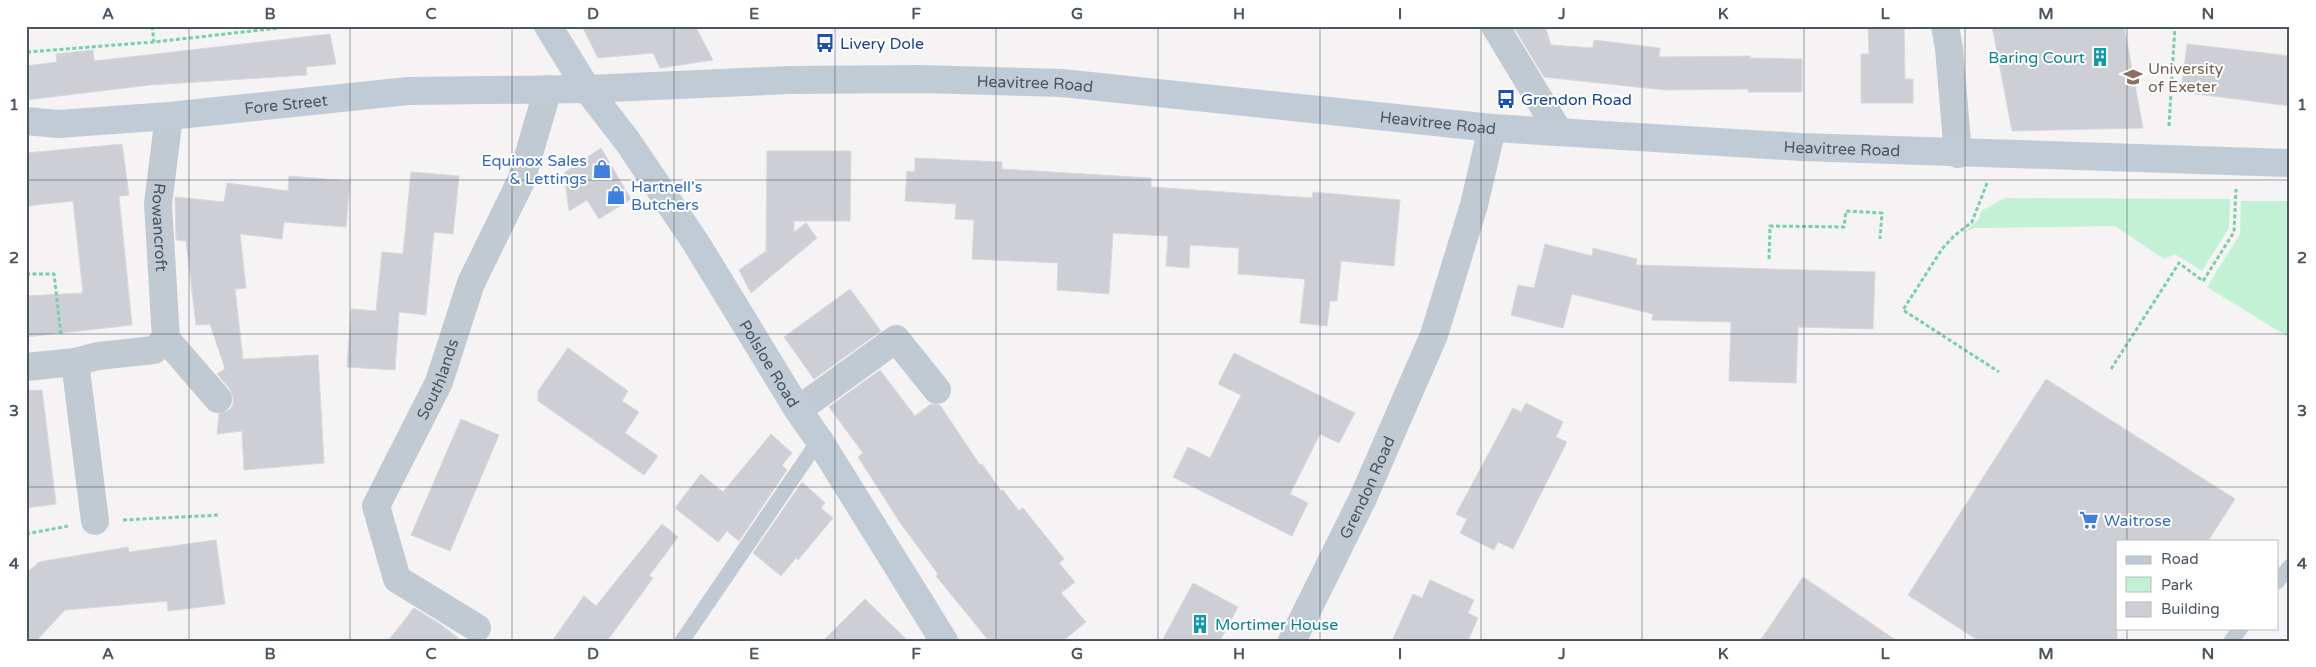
<svg xmlns="http://www.w3.org/2000/svg" width="2316" height="667" viewBox="0 0 2316 667" font-family="'Varela Round',sans-serif">
<style>
.green{fill:#c3f1d5}
.building{fill:#cdcfd5;stroke:#d7d9de}
.lines{fill:none;stroke-linecap:round;stroke-linejoin:round}
.path{stroke:#7ad0a6;stroke-width:3;stroke-dasharray:4 2.5;stroke-linecap:butt}
.lane{stroke:#c1cad2;stroke-width:15}
.street{stroke:#c1cad2;stroke-width:28}
.secondary{stroke:#c1cbd6;stroke-width:28}
.grid{fill:none;stroke:#4a5661;stroke-width:1;stroke-opacity:0.55}
.labels{text-anchor:middle;stroke-width:4;stroke-linejoin:round;paint-order:stroke}
.transit-label{font-size:16px;fill:#164399;stroke:#fff;text-anchor:start}
.culture-label{font-size:16px;fill:#0d838f;stroke:#fff;text-anchor:end}
.education-label{font-size:16px;fill:#785e54;stroke:#fff;text-anchor:start}
.street-label{font-size:16px;fill:#4a5661;stroke:#fff}
.shop-label{font-size:16px;fill:#366cbe;stroke:#fff;text-anchor:start}
.neatline{fill:none;stroke:#4a5661;stroke-width:2}
.grid-label{font-size:16px;text-anchor:middle;font-weight:bold;fill:#4a5661}
</style>
<rect width="100%" height="100%" fill="#f5f3f3"/>
<g class="green">
<path d="M 2005,198 L 2230,199 L 2229,228 L 2202,271 L 2175,254 L 2164,259 L 2115,226 L 1974,228 L 1964,233 L 1979,219 L 1981,211 Z"/>
<path d="M 2241,201 L 2290,201 L 2290,338 L 2207,287 L 2240,234 Z"/>
</g>
<g class="building">
<path d="M 582,26 L 695,26 L 713,60 L 660,68 L 653,53 L 598,58 Z"/>
<path d="M 1513,26 L 1545,26 L 1551,45 L 1593,48 L 1594,40 L 1660,48 L 1659,57 L 1750,56 L 1750,58 L 1802,59 L 1802,92 L 1748,92 L 1748,89 L 1665,90 L 1544,77 Z"/>
<path d="M 1868,26 L 1904,26 L 1905,79 L 1913,79 L 1913,103 L 1861,103 L 1861,54 L 1869,54 Z"/>
<path d="M 1992,26 L 2124,26 L 2143,128 L 2012,131 Z"/>
<path d="M 330,34 L 336,64 L 306,67 L 307,75 L 150,85 L 26,100 L 26,66 L 57,62 L 56,54 L 93,50 L 94,61 Z"/>
<path d="M 2187,44 L 2290,56 L 2290,106 L 2181,92 Z"/>
<path d="M 122,144 L 129,195 L 119,196 L 132,325 L 26,337 L 26,296 L 83,293 L 73,201 L 26,206 L 26,153 Z"/>
<path d="M 601,148 L 631,199 L 599,219 L 587,200 L 569,211 L 564,173 Z"/>
<path d="M 767,151 L 851,151 L 850,221 L 794,221 L 794,232 L 806,223 L 817,238 L 751,293 L 739,270 L 766,251 Z"/>
<path d="M 915,158 L 1002,162 L 1002,169 L 1151,178 L 1151,187 L 1312,198 L 1313,192 L 1400,200 L 1394,266 L 1341,261 L 1337,301 L 1330,301 L 1327,326 L 1300,323 L 1305,279 L 1238,274 L 1239,248 L 1190,245 L 1189,268 L 1166,266 L 1168,236 L 1113,233 L 1109,294 L 1057,290 L 1058,263 L 972,259 L 974,220 L 955,219 L 956,204 L 905,201 L 907,171 L 915,172 Z"/>
<path d="M 411,172 L 459,176 L 453,234 L 434,232 L 426,315 L 399,312 L 395,370 L 347,367 L 351,309 L 376,311 L 382,252 L 403,254 Z"/>
<path d="M 289,176 L 350,181 L 346,227 L 284,222 L 282,239 L 240,234 L 246,288 L 235,289 L 243,359 L 318,355 L 324,463 L 244,470 L 242,431 L 217,434 L 219,414 L 229,410 L 233,405 L 233,397 L 230,389 L 217,374 L 225,369 L 210,324 L 196,325 L 186,241 L 176,240 L 175,197 L 224,202 L 227,183 L 288,191 Z"/>
<path d="M 1545,244 L 1592,256 L 1593,248 L 1637,259 L 1636,265 L 1875,272 L 1873,329 L 1798,327 L 1796,383 L 1729,381 L 1731,322 L 1652,320 L 1653,314 L 1572,294 L 1563,328 L 1511,315 L 1518,285 L 1534,288 Z"/>
<path d="M 850,289 L 881,331 L 814,379 L 784,337 Z"/>
<path d="M 568,348 L 628,391 L 622,401 L 639,412 L 625,433 L 658,456 L 644,475 L 538,401 L 538,391 Z"/>
<path d="M 1234,353 L 1355,413 L 1339,443 L 1320,434 L 1290,494 L 1308,503 L 1292,536 L 1173,477 L 1188,447 L 1210,458 L 1241,395 L 1218,384 Z"/>
<path d="M 880,370 L 915,416 L 931,404 L 940,405 L 980,465 L 982,464 L 1001,491 L 1003,490 L 1019,511 L 1023,508 L 1064,559 L 1059,563 L 1075,582 L 1061,593 L 1086,622 L 1063,641 L 989,641 L 936,576 L 938,574 L 899,521 L 858,457 L 863,453 L 829,407 Z"/>
<path d="M 2046,379 L 2235,499 L 2208,541 L 2117,541 L 2117,641 L 1979,641 L 1908,595 Z"/>
<path d="M 42,390 L 56,504 L 26,508 L 26,391 Z"/>
<path d="M 1526,403 L 1563,422 L 1556,437 L 1567,442 L 1513,549 L 1498,542 L 1494,550 L 1460,533 L 1467,519 L 1456,514 L 1513,408 L 1521,412 Z"/>
<path d="M 461,419 L 499,435 L 450,551 L 411,535 Z"/>
<path d="M 771,434 L 792,453 L 782,465 L 787,470 L 739,541 L 727,531 L 718,542 L 675,508 L 701,474 L 723,492 Z"/>
<path d="M 802,482 L 825,503 L 821,508 L 833,518 L 798,560 L 796,558 L 781,576 L 753,553 Z"/>
<path d="M 662,524 L 678,537 L 649,576 L 653,578 L 607,641 L 552,641 L 584,596 L 596,606 Z"/>
<path d="M 216,540 L 225,604 L 168,611 L 167,601 L 65,610 L 36,641 L 26,641 L 26,574 L 39,562 L 128,547 L 129,552 Z"/>
<path d="M 1803,577 L 1843,604 L 1897,641 L 1760,641 Z"/>
<path d="M 1430,580 L 1474,600 L 1468,613 L 1478,618 L 1468,641 L 1392,641 L 1413,594 L 1422,598 Z"/>
<path d="M 1193,583 L 1238,607 L 1220,641 L 1162,641 Z"/>
<path d="M 865,599 L 908,641 L 823,641 Z"/>
<path d="M 414,608 L 440,624 L 462,641 L 388,641 Z"/>
</g>
<g class="lines">
<g class="path">
<path d="M 152,26 L 154,42"/>
<path d="M 2286,28 L 2287,26"/>
<path d="M 27,52 L 154,42 L 279,28"/>
<path d="M 2169,126 L 2175,26"/>
<path d="M 1987,183 L 1972,222 L 1954,236 L 1942,249 L 1903,310 L 1999,372"/>
<path d="M 1769,259 L 1770,226 L 1844,227 L 1846,211 L 1882,213 L 1880,239"/>
<path d="M 26,274 L 54,274 L 61,335"/>
<path d="M 2111,369 L 2179,263 L 2203,281 L 2234,232 L 2236,189"/>
<path d="M 123,520 L 220,515"/>
<path d="M 26,534 L 68,526"/>
</g>
<g class="lane">
<path d="M 2277,582 L 2290,566"/>
<path d="M 682,641 L 819,440"/>
<path d="M 2231,641 L 2241,628"/>
</g>
<g class="street">
<path d="M 1495,26 L 1559,132"/>
<path d="M 1945,26 L 1949,48 L 1958,154"/>
<path id="s1" d="M 169,116 L 158,204 L 166,339 L 218,399"/>
<path d="M 75,362 L 95,521"/>
<path d="M 26,367 L 75,362 L 98,356 L 154,350 L 166,339"/>
<path d="M 798,410 L 896,339 L 937,390"/>
<path id="s2" d="M 477,628 L 397,579 L 376,506 L 439,382 L 471,283 L 521,181 L 548,89"/>
<path id="s3" d="M 1292,641 L 1363,498 L 1434,335 L 1474,205 L 1492,128"/>
</g>
<g class="secondary">
<path id="s4" d="M 548,26 L 587,89 L 628,142 L 696,243 L 798,410 L 819,440 L 944,641"/>
<path id="s5" d="M 26,121 L 58,124 L 169,116 L 408,91 L 587,89 L 789,80 L 920,79 L 1062,83 L 1492,128 L 1801,147 L 2290,163"/>
</g>
</g>
<path class="grid" d="M 189,26 L 189,641M 350,26 L 350,641M 512,26 L 512,641M 674,26 L 674,641M 835,26 L 835,641M 996,26 L 996,641M 1158,26 L 1158,641M 1320,26 L 1320,641M 1481,26 L 1481,641M 1642,26 L 1642,641M 1804,26 L 1804,641M 1965,26 L 1965,641M 2127,26 L 2127,541M 26,180 L 2290,180M 26,334 L 2290,334M 26,487 L 2290,487M 2127,628 L 2127,641"/>
<defs>
<g id="bus-bare" transform="scale(1.5)"><path d="M-5-6H5V4H4V6H2V4H-2V6H-4V4H-5ZM-3.5-4V0h7V-4ZM-3.5 1.2v1.5H-2V1.2ZM2 1.2v1.5H3.5V1.2Z" fill="#1a4fb4" stroke="#fff" stroke-width="2.5" paint-order="stroke"/></g>
<g id="building-bare" transform="scale(1.5)"><path d="M-4-6H4V6H1V3H-1V6H-4ZM-2.5-4.3h1.7v1.8h-1.7ZM.8-4.3h1.7v1.8H.8ZM-2.5-1h1.7V.8h-1.7ZM.8-1h1.7V.8H.8Z" fill="#0f9aa8" stroke="#fff" stroke-width="2.5" paint-order="stroke"/></g>
<g id="university-bare" transform="scale(1.5)"><path d="M0-5L7-2L0 1L-7-2ZM-4 1L0 2.5L4 1V4Q0 6-4 4Z" fill="#8d6e63" stroke="#fff" stroke-width="2.5" paint-order="stroke"/></g>
<g id="shop-bare" transform="scale(1.5)"><path d="M-5-2.5h2.3a2.7 3.5 0 0 1 5.4 0H5L5.5 6h-11ZM-1.5-2.5h3a1.5 2.3 0 0 0-3 0Z" fill="#3f7fe0" stroke="#fff" stroke-width="2.5" paint-order="stroke"/></g>
<g id="supermarket-bare" transform="scale(1.5)"><path d="M-6-5.5h2.5l.6 2H6L4.5 2H-2.5L-4.4-4H-6ZM-1.5 3.2a1.3 1.3 0 1 0 .1 0ZM3 3.2a1.3 1.3 0 1 0 .1 0Z" fill="#3f7fe0" stroke="#fff" stroke-width="2.5" paint-order="stroke"/></g>
</defs>
<g fill-rule="evenodd">
<use href="#bus-bare" x="825" y="43"/>
<use href="#building-bare" x="2100" y="57"/>
<use href="#university-bare" x="2133" y="77"/>
<use href="#bus-bare" x="1506" y="99"/>
<use href="#shop-bare" x="602" y="169"/>
<use href="#shop-bare" x="616" y="195"/>
<use href="#supermarket-bare" x="2089" y="520"/>
<use href="#building-bare" x="1200" y="624"/>
</g>
<g class="labels">
<g class="transit-label">
<text x="840" y="49">Livery Dole</text>
<text x="1521" y="105">Grendon Road</text>
</g>
<g class="culture-label">
<text x="2085" y="63">Baring Court</text>
<text x="1215" y="630" text-anchor="start">Mortimer House</text>
</g>
<g class="education-label">
<text x="2148" y="74">University<tspan x="2148" dy="18">of Exeter</tspan></text>
</g>
<g class="street-label">
<text dy="6" stroke="none"><textPath href="#s5" startOffset="1011">Heavitree Road</textPath></text>
<text dy="6" stroke="none"><textPath href="#s5" startOffset="261">Fore Street</textPath></text>
<text dy="6" stroke="none"><textPath href="#s5" startOffset="1416">Heavitree Road</textPath></text>
<text dy="6" stroke="none"><textPath href="#s5" startOffset="1821">Heavitree Road</textPath></text>
<text dy="6" stroke="none"><textPath href="#s1" startOffset="112">Rowancroft</textPath></text>
<text dy="6" stroke="none"><textPath href="#s4" startOffset="404">Polsloe Road</textPath></text>
<text dy="6" stroke="none"><textPath href="#s2" startOffset="311">Southlands</textPath></text>
<text dy="6" stroke="none"><textPath href="#s3" startOffset="171">Grendon Road</textPath></text>
</g>
<g class="shop-label">
<text x="587" y="166" text-anchor="end">Equinox Sales<tspan x="587" dy="18">&amp; Lettings</tspan></text>
<text x="631" y="192">Hartnell's<tspan x="631" dy="18">Butchers</tspan></text>
<text x="2104" y="526">Waitrose</text>
</g>
</g>
<rect width="2316" height="667" fill="none" stroke="#ffffff" stroke-width="55"/>
<rect x="2116" y="540" width="162" height="90" fill="#ffffff" stroke="#b7bbc0"/>
<rect x="2126" y="556" width="25" height="8" fill="#c1cbd6" stroke="#b7bbc0"/>
<text x="2161" y="564" font-size="15" fill="#4a5661">Road</text>
<rect x="2126" y="577" width="25" height="15" fill="#c3f1d5" stroke="#b7bbc0"/>
<text x="2161" y="590" font-size="15" fill="#4a5661">Park</text>
<rect x="2126" y="602" width="25" height="15" fill="#cdcfd5" stroke="#b7bbc0"/>
<text x="2161" y="614" font-size="15" fill="#4a5661">Building</text>
<rect x="28" y="28" width="2260" height="612" class="neatline"/>
<g class="grid-label">
<text x="108" y="19">A</text>
<text x="270" y="19">B</text>
<text x="431" y="19">C</text>
<text x="593" y="19">D</text>
<text x="754" y="19">E</text>
<text x="916" y="19">F</text>
<text x="1077" y="19">G</text>
<text x="1239" y="19">H</text>
<text x="1400" y="19">I</text>
<text x="1562" y="19">J</text>
<text x="1723" y="19">K</text>
<text x="1885" y="19">L</text>
<text x="2046" y="19">M</text>
<text x="2208" y="19">N</text>
<text x="14" y="110">1</text>
<text x="2302" y="110">1</text>
<text x="14" y="263">2</text>
<text x="2302" y="263">2</text>
<text x="14" y="416">3</text>
<text x="2302" y="416">3</text>
<text x="14" y="569">4</text>
<text x="2302" y="569">4</text>
<text x="108" y="659">A</text>
<text x="270" y="659">B</text>
<text x="431" y="659">C</text>
<text x="593" y="659">D</text>
<text x="754" y="659">E</text>
<text x="916" y="659">F</text>
<text x="1077" y="659">G</text>
<text x="1239" y="659">H</text>
<text x="1400" y="659">I</text>
<text x="1562" y="659">J</text>
<text x="1723" y="659">K</text>
<text x="1885" y="659">L</text>
<text x="2046" y="659">M</text>
<text x="2208" y="659">N</text>
</g>
</svg>
